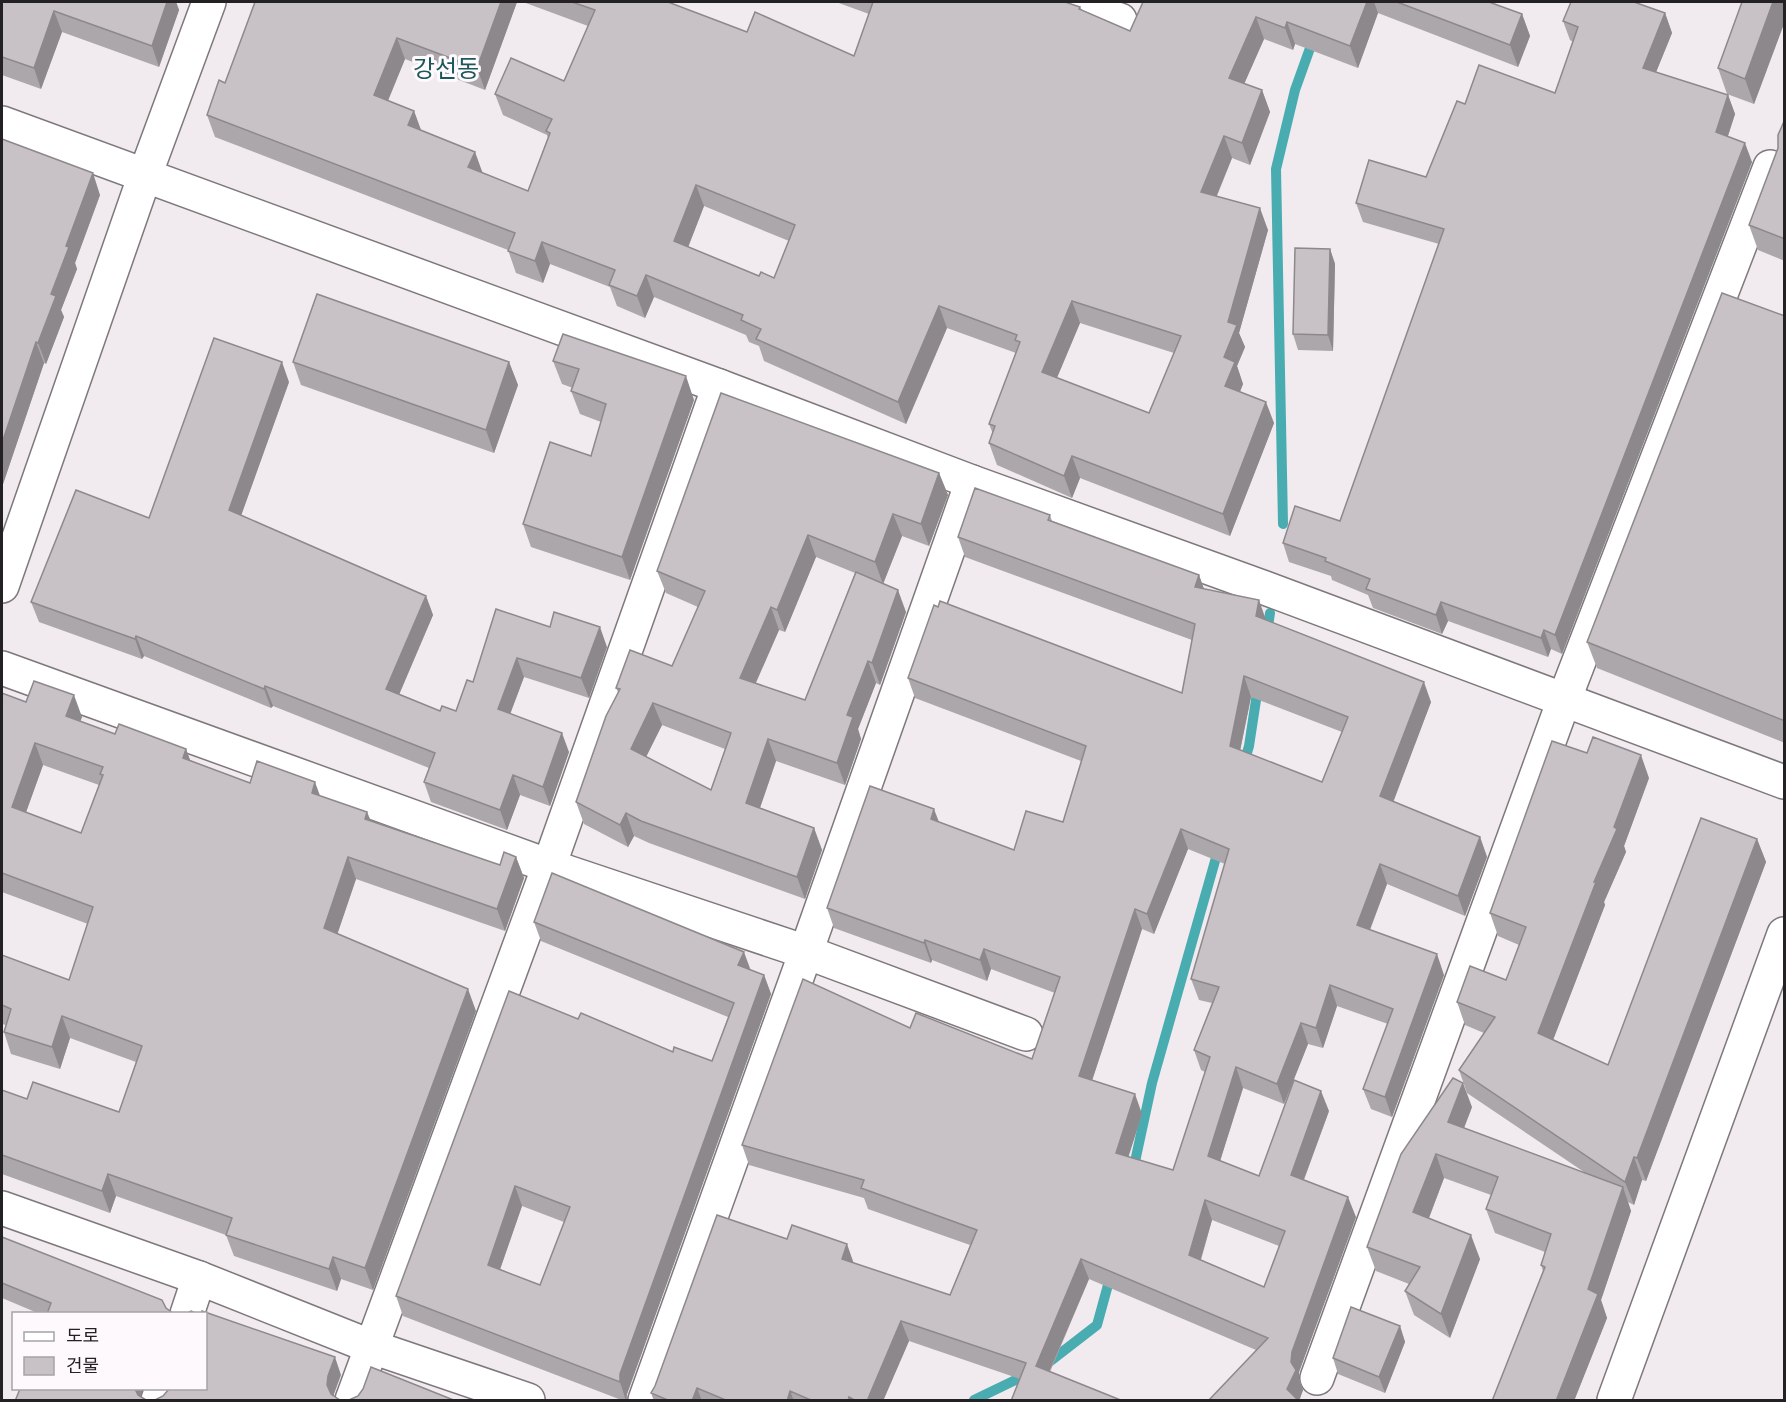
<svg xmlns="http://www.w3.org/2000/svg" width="1786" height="1402" viewBox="0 0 1786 1402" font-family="Lato,'Noto Sans KR',sans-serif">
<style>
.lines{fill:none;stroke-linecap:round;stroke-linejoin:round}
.stream{stroke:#49acb0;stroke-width:10}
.minor-casing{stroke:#7e787c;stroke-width:36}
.tertiary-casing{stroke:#7e787c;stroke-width:36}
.minor{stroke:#fff;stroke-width:33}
.tertiary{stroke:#fff;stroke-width:33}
.wall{fill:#aca7aa;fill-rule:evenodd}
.shaded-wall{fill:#8c888b}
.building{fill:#c8c2c6;stroke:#8c888b;stroke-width:1.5;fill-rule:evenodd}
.labels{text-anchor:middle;stroke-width:6;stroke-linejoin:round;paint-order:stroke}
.quarter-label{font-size:24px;fill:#1c5759;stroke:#fef9fd}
</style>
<rect width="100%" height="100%" fill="#f1ebef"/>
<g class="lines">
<g class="stream">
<path d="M 1283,524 L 1276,169 L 1295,90 L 1314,37"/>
<path d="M 1267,633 L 1270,613"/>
<path d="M 1243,766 L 1249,746 L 1258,687"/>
<path d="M 1133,1171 L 1152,1083 L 1219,847"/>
<path d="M 1044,1366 L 1097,1325 L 1111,1274"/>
<path d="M 974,1400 L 1030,1373"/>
</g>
<g class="minor-casing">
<g id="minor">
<path d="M 1069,2 L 1120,20"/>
<path d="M 2,123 L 719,386 L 972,482 L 1265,588 L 1784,782"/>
<path d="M 2,586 L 145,175 L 209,2"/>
<path d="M 2,668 L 549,866 L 806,952 L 1026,1034"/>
<path d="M 2,1208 L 199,1278 L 372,1347 L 528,1400"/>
<path d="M 187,1314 L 199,1278"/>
<path d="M 1317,1378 L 1564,700 L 1770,167"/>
<path d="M 158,1400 L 162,1388"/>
<path d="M 352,1400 L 549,866 L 719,386"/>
<path d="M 645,1400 L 806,952 L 972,482"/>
</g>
</g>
<g class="tertiary-casing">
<path id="tertiary" d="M 1614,1400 L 1784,934"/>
</g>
<use href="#minor" class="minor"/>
<use href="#tertiary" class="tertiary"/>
</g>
<g class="wall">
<path d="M 2,2 L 176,2 L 179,10 L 159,67 L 62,32 L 41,89 L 2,75 Z"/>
<path d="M 517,2 L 485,90 L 405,59 L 388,101 L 414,111 L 421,130 L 475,152 L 482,173 L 528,191 L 548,138 L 547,135 L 503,115 L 495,94 L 564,81 L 588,26 L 523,2 L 668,2 L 747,32 L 854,56 L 869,14 L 836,2 L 1065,2 L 1080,7 L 1082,10 L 1130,31 L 1143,2 L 1489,2 L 1522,14 L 1530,36 L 1518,67 L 1378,13 L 1358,68 L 1295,44 L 1293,50 L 1264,39 L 1244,84 L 1262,90 L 1270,112 L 1250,165 L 1232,158 L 1217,196 L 1268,230 L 1239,333 L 1245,347 L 1237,366 L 1243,384 L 1240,392 L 1274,423 L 1230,536 L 1080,478 L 1072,498 L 997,465 L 989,443 L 993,434 L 989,424 L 1016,353 L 947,328 L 906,424 L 764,361 L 759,346 L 749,342 L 746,335 L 654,297 L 645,318 L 617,306 L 610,287 L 550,264 L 543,283 L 516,273 L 508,250 L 215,137 L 207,115 L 225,83 ZM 704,206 L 789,241 L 774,278 L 759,276 L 688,247 ZM 1080,323 L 1174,353 L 1149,413 L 1057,378 Z"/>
<path d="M 1785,2 L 1785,21 L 1754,104 L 1727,94 L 1718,68 Z"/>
<path d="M 1665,13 L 1672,33 L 1656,72 L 1728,95 L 1735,114 L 1728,136 L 1752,162 L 1562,654 L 1551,649 L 1548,657 L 1448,621 L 1442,634 L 1373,608 L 1368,595 L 1332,580 L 1331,576 L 1289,562 L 1283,543 L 1340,521 L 1439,244 L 1363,222 L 1356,203 L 1426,177 L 1465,104 L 1555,93 L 1573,42 L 1570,40 L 1563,21 Z"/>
<path d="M 1785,119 L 1785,261 L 1758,250 L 1749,225 L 1778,148 Z"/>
<path d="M 2,139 L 100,195 L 75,263 L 77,269 L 61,310 L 64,317 L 46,364 L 44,363 L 2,487 Z"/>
<path d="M 1330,249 L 1335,264 L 1333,351 L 1298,350 L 1293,334 Z"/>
<path d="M 1785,316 L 1785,743 L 1597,668 L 1587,642 Z"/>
<path d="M 553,361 L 694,400 L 630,580 L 531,547 L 523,524 L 591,456 L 601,422 L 580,414 L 571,391 L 573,388 L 562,384 Z"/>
<path d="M 293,362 L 509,362 L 518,385 L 494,453 L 301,385 Z"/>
<path d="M 289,382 L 241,515 L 426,596 L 433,615 L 399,694 L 440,711 L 456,711 L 473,682 L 496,609 L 607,647 L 589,698 L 524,677 L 510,713 L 569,752 L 550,806 L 520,795 L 507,830 L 431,802 L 424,782 L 429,768 L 273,706 L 271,708 L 144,656 L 142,659 L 39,622 L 31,602 L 149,518 Z"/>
<path d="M 939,473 L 948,495 L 929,546 L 902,536 L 883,584 L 906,612 L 880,685 L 876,683 L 858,729 L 861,739 L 845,785 L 776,761 L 760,808 L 814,828 L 822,850 L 805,899 L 649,843 L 634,836 L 628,847 L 584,824 L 576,802 L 618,692 L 616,688 L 672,666 L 698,607 L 666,593 L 657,571 ZM 816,557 L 855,573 L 805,700 L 756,683 L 779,630 L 785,632 ZM 662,725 L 725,749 L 711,790 L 646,757 Z"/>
<path d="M 1050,515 L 1052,521 L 1199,575 L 1204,589 L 1431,702 L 1393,801 L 1480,837 L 1487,857 L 1465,916 L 1387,884 L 1370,930 L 1444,975 L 1392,1117 L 1371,1109 L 1363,1089 L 1388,1024 L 1337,1006 L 1323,1048 L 1308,1044 L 1284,1104 L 1243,1088 L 1220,1161 L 1259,1176 L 1329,1111 L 1304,1180 L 1356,1217 L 1299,1372 L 1299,1379 L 1303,1390 L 1299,1401 L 1256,1350 L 1089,1279 L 1050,1372 L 1020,1379 L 909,1341 L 883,1401 L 654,1401 L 651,1393 L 854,1263 L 950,1295 L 970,1245 L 868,1209 L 864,1198 L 749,1165 L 742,1145 L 910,1028 L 1032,1059 L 1055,993 L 991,969 L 987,981 L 932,960 L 931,963 L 834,928 L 827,908 L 939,822 L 1014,850 L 1063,822 L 1081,761 L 915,698 L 908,678 L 1182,693 L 1192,640 L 965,557 L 958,537 ZM 1251,697 L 1342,732 L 1322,782 L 1240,750 ZM 1188,849 L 1225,864 L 1191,979 L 1199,1000 L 1212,1003 L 1194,1050 L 1201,1070 L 1205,1072 L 1173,1170 L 1128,1157 L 1142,1114 L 1092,1080 L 1142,929 L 1154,934 ZM 1212,1220 L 1279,1246 L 1264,1287 L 1201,1260 Z"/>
<path d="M 2,693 L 26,702 L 82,717 L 80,721 L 115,734 L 186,749 L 190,760 L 250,783 L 320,796 L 367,812 L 371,821 L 500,865 L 516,857 L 524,878 L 505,931 L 356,879 L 337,934 L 476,1011 L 373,1290 L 341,1279 L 337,1291 L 234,1256 L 226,1235 L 116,1196 L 110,1213 L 2,1174 L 2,1090 L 27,1099 L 119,1112 L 136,1062 L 70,1038 L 60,1069 L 11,1054 L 4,1032 L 6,1025 L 2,1024 L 2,955 L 69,980 L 88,924 L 2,892 ZM 43,765 L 99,785 L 81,833 L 26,812 Z"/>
<path d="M 1649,778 L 1624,846 L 1626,852 L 1604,902 L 1605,905 L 1553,1039 L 1608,1065 L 1757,839 L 1766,862 L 1646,1181 L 1642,1180 L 1634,1205 L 1628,1202 L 1631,1211 L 1601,1300 L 1607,1318 L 1574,1401 L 1492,1401 L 1543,1271 L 1541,1265 L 1545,1252 L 1495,1233 L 1486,1209 L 1491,1195 L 1444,1178 L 1429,1218 L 1480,1259 L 1450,1338 L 1414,1315 L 1405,1291 L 1409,1284 L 1376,1271 L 1367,1247 L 1401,1154 L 1472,1107 L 1464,1128 L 1587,1174 L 1467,1093 L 1459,1070 L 1484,1033 L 1465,1025 L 1457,1002 L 1506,980 L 1519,945 L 1498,936 L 1490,913 Z"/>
<path d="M 534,922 L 750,970 L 764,975 L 771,994 L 627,1394 L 627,1401 L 624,1401 L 403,1316 L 396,1296 L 578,1019 L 673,1052 L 712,1061 L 728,1017 L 541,941 ZM 522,1206 L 564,1222 L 540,1285 L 500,1269 Z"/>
<path d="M 2,1237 L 166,1308 L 174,1314 L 40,1314 L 2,1298 Z"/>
<path d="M 1400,1326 L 1405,1342 L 1385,1393 L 1338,1374 L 1333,1358 Z"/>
</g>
<g class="shaded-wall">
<path d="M 167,2 L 176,2 L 179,10 L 159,67 L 152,46 Z"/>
<path d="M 501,2 L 517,2 L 485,90 L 477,68 Z"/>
<path d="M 1367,2 L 1374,2 L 1378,13 L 1358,68 L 1350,46 Z"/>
<path d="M 1773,2 L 1785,2 L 1785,21 L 1754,104 L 1745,79 Z"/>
<path d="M 54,11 L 62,32 L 41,89 L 34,68 Z"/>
<path d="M 1665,13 L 1672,33 L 1650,87 L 1643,68 Z"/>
<path d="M 1522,14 L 1530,36 L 1518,67 L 1510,45 Z"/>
<path d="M 1256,17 L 1264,39 L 1237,100 L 1229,78 Z"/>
<path d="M 1287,22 L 1295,44 L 1293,50 L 1285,28 Z"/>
<path d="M 397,38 L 405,59 L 381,117 L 374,95 Z"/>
<path d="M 1262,90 L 1270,112 L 1250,165 L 1242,143 Z"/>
<path d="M 1728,95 L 1735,114 L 1723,151 L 1716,132 Z"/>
<path d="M 414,111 L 422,133 L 408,125 Z"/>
<path d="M 1224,136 L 1232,158 L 1209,214 L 1201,192 Z"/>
<path d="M 1745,143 L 1752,162 L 1562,654 L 1555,635 Z"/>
<path d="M 475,152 L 483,174 L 468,167 Z"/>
<path d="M 93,173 L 100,195 L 75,263 L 77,269 L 61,310 L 64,317 L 46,364 L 38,343 L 51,294 L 66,246 Z"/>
<path d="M 696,185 L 704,206 L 682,263 L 674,241 Z"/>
<path d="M 1260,208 L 1268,230 L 1239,333 L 1245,347 L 1237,366 L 1243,384 L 1233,408 L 1225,386 L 1224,357 L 1228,322 Z"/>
<path d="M 542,242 L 550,264 L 543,283 L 535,261 Z"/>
<path d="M 1330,249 L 1335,264 L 1333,351 L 1328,335 Z"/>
<path d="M 646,275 L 654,297 L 645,318 L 637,296 Z"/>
<path d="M 1072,301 L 1080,323 L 1050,394 L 1042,372 Z"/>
<path d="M 939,306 L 947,328 L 906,424 L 898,402 Z"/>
<path d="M 36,342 L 44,363 L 2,487 L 2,443 Z"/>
<path d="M 282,362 L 289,382 L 236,530 L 229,510 Z"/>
<path d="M 509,362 L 518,385 L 494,453 L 486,430 Z"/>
<path d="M 686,376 L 694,400 L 630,580 L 622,557 Z"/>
<path d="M 1266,402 L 1274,423 L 1230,536 L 1223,514 Z"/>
<path d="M 1072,456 L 1080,478 L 1072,498 L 1064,476 Z"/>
<path d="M 939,473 L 948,495 L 929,546 L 921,524 Z"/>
<path d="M 893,514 L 902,536 L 883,584 L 875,562 Z"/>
<path d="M 808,535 L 816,557 L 785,632 L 777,610 Z"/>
<path d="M 1199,575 L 1206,595 L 1195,587 Z"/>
<path d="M 898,590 L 906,612 L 880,685 L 872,663 Z"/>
<path d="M 426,596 L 433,615 L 393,709 L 386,689 Z"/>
<path d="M 1259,600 L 1266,620 L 1256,616 Z"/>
<path d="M 1441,602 L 1448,621 L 1442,634 L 1436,615 Z"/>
<path d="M 771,607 L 779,630 L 748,700 L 740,678 Z"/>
<path d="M 600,627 L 607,647 L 589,698 L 581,678 Z"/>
<path d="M 1544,630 L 1551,649 L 1548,657 L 1541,638 Z"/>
<path d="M 136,636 L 144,656 L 142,659 L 135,639 Z"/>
<path d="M 517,658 L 524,677 L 505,728 L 498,709 Z"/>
<path d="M 868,661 L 876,683 L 858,729 L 861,739 L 845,785 L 837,763 L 847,715 Z"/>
<path d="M 1244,676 L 1251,697 L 1237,766 L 1230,746 Z"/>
<path d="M 1424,682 L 1431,702 L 1388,816 L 1380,796 Z"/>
<path d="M 265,686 L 273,706 L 271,708 L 264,689 Z"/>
<path d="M 74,695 L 82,717 L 74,738 L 66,716 Z"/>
<path d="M 653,703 L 662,725 L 639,771 L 631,749 Z"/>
<path d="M 562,733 L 569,752 L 550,806 L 543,787 Z"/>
<path d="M 768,739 L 776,761 L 754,825 L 746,803 Z"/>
<path d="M 35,743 L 43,765 L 20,829 L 12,807 Z"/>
<path d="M 186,749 L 194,771 L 183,758 Z"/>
<path d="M 1641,755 L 1649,778 L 1624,846 L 1626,852 L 1604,902 L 1605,905 L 1547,1056 L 1538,1033 Z"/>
<path d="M 513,775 L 520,795 L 507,830 L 500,810 Z"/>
<path d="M 315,782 L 323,804 L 312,793 Z"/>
<path d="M 934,809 L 942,830 L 931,819 Z"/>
<path d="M 367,812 L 375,833 L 365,819 Z"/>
<path d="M 626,813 L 634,836 L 628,847 L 620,825 Z"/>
<path d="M 814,828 L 822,850 L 805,899 L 797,877 Z"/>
<path d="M 1181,829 L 1188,849 L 1154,934 L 1147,914 Z"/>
<path d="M 1480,837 L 1487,857 L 1465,916 L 1458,896 Z"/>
<path d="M 1757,839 L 1766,862 L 1646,1181 L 1637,1158 Z"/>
<path d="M 348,857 L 356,879 L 332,950 L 324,928 Z"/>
<path d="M 516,857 L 524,878 L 505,931 L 497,909 Z"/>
<path d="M 1380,864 L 1387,884 L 1364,945 L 1357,925 Z"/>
<path d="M 1135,909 L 1142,929 L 1087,1096 L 1079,1076 Z"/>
<path d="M 925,940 L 932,960 L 931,963 L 924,943 Z"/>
<path d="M 984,949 L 991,969 L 987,981 L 980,960 Z"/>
<path d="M 744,952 L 751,971 L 738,965 Z"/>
<path d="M 1437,954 L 1444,975 L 1392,1117 L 1385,1097 Z"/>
<path d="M 764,975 L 771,994 L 627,1394 L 626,1401 L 620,1382 L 620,1374 Z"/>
<path d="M 1330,985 L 1337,1006 L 1323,1048 L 1316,1028 Z"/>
<path d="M 468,989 L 476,1011 L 373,1290 L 365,1268 Z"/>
<path d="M 62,1016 L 70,1038 L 60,1069 L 52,1047 Z"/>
<path d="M 1301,1023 L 1308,1044 L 1284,1104 L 1277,1084 Z"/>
<path d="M 1236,1067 L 1243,1088 L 1215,1177 L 1208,1156 Z"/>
<path d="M 1463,1083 L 1472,1107 L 1457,1146 L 1448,1122 Z"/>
<path d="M 1321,1091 L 1329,1111 L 1298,1195 L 1291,1175 Z"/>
<path d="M 1135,1094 L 1142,1114 L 1123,1174 L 1116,1153 Z"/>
<path d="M 1436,1154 L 1444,1178 L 1422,1236 L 1413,1212 Z"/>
<path d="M 1634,1157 L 1642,1180 L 1634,1205 L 1625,1182 Z"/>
<path d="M 108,1174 L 116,1196 L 110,1213 L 102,1191 Z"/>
<path d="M 515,1186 L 522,1206 L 495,1284 L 488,1265 Z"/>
<path d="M 1623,1187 L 1631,1211 L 1601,1300 L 1607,1318 L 1574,1401 L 1556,1401 L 1588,1289 Z"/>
<path d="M 1348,1197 L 1356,1217 L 1299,1372 L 1299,1379 L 1303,1390 L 1299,1401 L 1287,1389 L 1292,1352 Z"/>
<path d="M 1205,1200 L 1212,1220 L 1196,1275 L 1189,1255 Z"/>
<path d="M 1471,1235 L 1480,1259 L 1450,1338 L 1441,1314 Z"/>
<path d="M 847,1244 L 854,1264 L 842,1259 Z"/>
<path d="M 333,1257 L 341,1279 L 337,1291 L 329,1269 Z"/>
<path d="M 1081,1259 L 1089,1279 L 1043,1386 L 1036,1366 Z"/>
<path d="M 901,1321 L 909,1341 L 883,1401 L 867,1401 Z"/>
<path d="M 1400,1326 L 1405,1342 L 1385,1393 L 1379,1377 Z"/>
<path d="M 335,1357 L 341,1375 L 334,1394 L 334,1401 L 327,1385 L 328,1376 Z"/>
<path d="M 697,1388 L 702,1401 L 692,1401 Z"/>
<path d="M 134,1389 L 143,1389 L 140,1401 Z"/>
<path d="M 790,1391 L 794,1401 L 787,1401 Z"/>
</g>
<g class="building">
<path d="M 2,2 L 167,2 L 152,46 L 54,11 L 34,68 L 2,57 Z"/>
<path d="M 255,2 L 501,2 L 477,68 L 397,38 L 374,95 L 414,111 L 408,125 L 475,152 L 468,167 L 528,191 L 550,133 L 546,131 L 552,119 L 495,94 L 511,58 L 564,81 L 595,10 L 572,2 L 668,2 L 747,32 L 755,12 L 854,56 L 873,2 L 1065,2 L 1080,7 L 1079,9 L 1130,31 L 1143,2 L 1367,2 L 1350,46 L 1287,22 L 1285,28 L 1256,17 L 1229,78 L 1262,90 L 1242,143 L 1224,136 L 1201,192 L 1260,208 L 1228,322 L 1237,325 L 1224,357 L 1235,362 L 1225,386 L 1266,402 L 1223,514 L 1072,456 L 1064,476 L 989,443 L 995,426 L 989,424 L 1020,342 L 1015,340 L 1017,335 L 939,306 L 898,402 L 756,339 L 761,329 L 741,320 L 743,315 L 646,275 L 637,296 L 609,285 L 615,270 L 542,242 L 535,261 L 508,251 L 515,233 L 207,115 L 219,80 L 225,83 ZM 696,185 L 795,225 L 774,278 L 761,272 L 759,276 L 674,241 ZM 1072,301 L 1181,336 L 1149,413 L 1042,372 Z"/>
<path d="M 1397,2 L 1489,2 L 1522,14 L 1510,45 Z"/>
<path d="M 1571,2 L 1634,2 L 1665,13 L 1643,68 L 1728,95 L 1716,132 L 1745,143 L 1555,635 L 1544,630 L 1541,638 L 1441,602 L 1436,615 L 1366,589 L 1370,579 L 1325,561 L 1326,558 L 1283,543 L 1295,506 L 1340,521 L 1444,229 L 1356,203 L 1369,160 L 1426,177 L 1457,101 L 1465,104 L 1479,65 L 1555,93 L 1578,27 L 1563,21 Z"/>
<path d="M 1742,2 L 1773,2 L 1745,79 L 1718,68 Z"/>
<path d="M 1785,119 L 1785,239 L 1749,225 L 1778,148 L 1778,135 Z"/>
<path d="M 2,139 L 93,173 L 66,246 L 69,247 L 51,294 L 56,296 L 38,343 L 36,342 L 2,443 Z"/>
<path d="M 1295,248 L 1330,249 L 1328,335 L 1293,334 Z"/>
<path d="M 1722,293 L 1785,316 L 1785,721 L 1587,642 Z"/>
<path d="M 317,294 L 509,362 L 486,430 L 293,362 Z"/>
<path d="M 563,334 L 686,376 L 622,557 L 523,524 L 550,442 L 591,456 L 606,404 L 571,391 L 579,369 L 553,361 Z"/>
<path d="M 214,338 L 282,362 L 229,510 L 426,596 L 386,689 L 440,711 L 442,706 L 456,711 L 467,680 L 473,682 L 496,609 L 550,627 L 554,612 L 600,627 L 581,678 L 517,658 L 498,709 L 562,733 L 543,787 L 513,775 L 500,810 L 424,782 L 435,753 L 265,686 L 264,689 L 136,636 L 135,639 L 31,602 L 76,490 L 149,518 Z"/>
<path d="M 721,393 L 939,473 L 921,524 L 893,514 L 875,562 L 808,535 L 777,610 L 771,607 L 740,678 L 805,700 L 856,572 L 898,590 L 872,663 L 868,661 L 847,715 L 853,717 L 837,763 L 768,739 L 746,803 L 814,828 L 797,877 L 641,821 L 626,813 L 620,825 L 576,802 L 606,716 L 620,689 L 616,688 L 630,650 L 672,666 L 705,591 L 657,571 ZM 653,703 L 731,733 L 711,790 L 631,749 Z"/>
<path d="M 975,488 L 1050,515 L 1048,520 L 1199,575 L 1195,587 L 1259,600 L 1256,616 L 1424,682 L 1380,796 L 1480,837 L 1458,896 L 1380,864 L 1357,925 L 1437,954 L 1385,1097 L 1363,1089 L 1393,1009 L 1330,985 L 1316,1028 L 1301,1023 L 1277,1084 L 1236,1067 L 1208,1156 L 1259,1176 L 1294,1080 L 1321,1091 L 1291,1175 L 1348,1197 L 1292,1352 L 1291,1362 L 1296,1370 L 1287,1389 L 1299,1401 L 1208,1401 L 1268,1338 L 1081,1259 L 1036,1366 L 1123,1401 L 1011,1401 L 1026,1363 L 901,1321 L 867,1401 L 856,1401 L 849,1397 L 848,1401 L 813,1401 L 790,1391 L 787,1401 L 728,1401 L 697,1388 L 692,1401 L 670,1401 L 651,1393 L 655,1386 L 717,1215 L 787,1239 L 792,1225 L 847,1244 L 842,1259 L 950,1295 L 977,1230 L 861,1188 L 864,1180 L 742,1145 L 803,979 L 910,1028 L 916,1013 L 1032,1059 L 1060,977 L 984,949 L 980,960 L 925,940 L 924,943 L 827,908 L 870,786 L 934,809 L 931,819 L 1014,850 L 1026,811 L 1063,822 L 1086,746 L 908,678 L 934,605 L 938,607 L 940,601 L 1182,693 L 1195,624 L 958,537 ZM 1244,676 L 1348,717 L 1322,782 L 1230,746 ZM 1181,829 L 1229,849 L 1191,979 L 1219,987 L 1194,1050 L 1210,1057 L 1173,1170 L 1116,1153 L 1135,1094 L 1079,1076 L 1135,909 L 1147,914 ZM 1205,1200 L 1285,1231 L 1264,1287 L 1189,1255 Z"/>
<path d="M 34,681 L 74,695 L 66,716 L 115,734 L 119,724 L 186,749 L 183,758 L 250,783 L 257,761 L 315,782 L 312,793 L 367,812 L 365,819 L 500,865 L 504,852 L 516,857 L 497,909 L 348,857 L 324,928 L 468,989 L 365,1268 L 333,1257 L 329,1269 L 226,1235 L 232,1218 L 108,1174 L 102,1191 L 2,1155 L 2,1090 L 27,1099 L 33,1082 L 119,1112 L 142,1046 L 62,1016 L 52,1047 L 4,1032 L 11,1009 L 2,1005 L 2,955 L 69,980 L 93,907 L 2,873 L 2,693 L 26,702 ZM 35,743 L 103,767 L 100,774 L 103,775 L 81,833 L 12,807 Z"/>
<path d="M 1593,737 L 1641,755 L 1614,827 L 1617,829 L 1594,882 L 1596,882 L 1538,1033 L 1608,1065 L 1701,818 L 1757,839 L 1637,1158 L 1634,1157 L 1625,1182 L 1459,1070 L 1495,1017 L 1457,1002 L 1470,966 L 1506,980 L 1526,927 L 1490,913 L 1552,741 L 1587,753 Z"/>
<path d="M 552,873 L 744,952 L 738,965 L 764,975 L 620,1374 L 620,1382 L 396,1296 L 509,991 L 578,1019 L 581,1013 L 673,1052 L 674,1047 L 712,1061 L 734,1003 L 534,922 ZM 515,1186 L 570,1207 L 540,1285 L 488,1265 Z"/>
<path d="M 1453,1078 L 1463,1083 L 1448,1122 L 1623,1187 L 1588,1289 L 1598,1294 L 1556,1401 L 1492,1401 L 1545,1267 L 1541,1265 L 1551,1234 L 1486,1209 L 1498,1177 L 1436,1154 L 1413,1212 L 1471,1235 L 1441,1314 L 1405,1291 L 1420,1267 L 1367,1247 L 1401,1154 Z"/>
<path d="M 2,1237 L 162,1300 L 166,1308 L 174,1314 L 47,1314 L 51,1303 L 2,1283 Z"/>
<path d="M 1351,1307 L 1400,1326 L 1379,1377 L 1333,1358 Z"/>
<path d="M 191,1311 L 197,1314 L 186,1314 Z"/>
<path d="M 202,1311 L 335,1357 L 328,1376 L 327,1385 L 331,1394 L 340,1400 L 349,1400 L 358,1396 L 363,1389 L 371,1367 L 456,1401 L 15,1401 L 20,1389 L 135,1389 L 138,1395 L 146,1400 L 155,1400 L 163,1396 L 169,1389 L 206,1389 L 206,1314 L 201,1314 Z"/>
</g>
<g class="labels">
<g class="quarter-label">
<text x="446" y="77">강선동</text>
</g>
</g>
<rect width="1786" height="1402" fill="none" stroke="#232123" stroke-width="6"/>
<rect x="12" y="1312" width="195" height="78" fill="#fef9fd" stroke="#a6a3a6" stroke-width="1.5"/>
<rect x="24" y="1332" width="30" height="9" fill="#ffffff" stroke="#a6a3a6" stroke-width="1.5"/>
<text x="66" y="1342" font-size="18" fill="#232123">도로</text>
<rect x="24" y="1357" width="30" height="18" fill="#c8c2c6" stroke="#a6a3a6" stroke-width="1.5"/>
<text x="66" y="1372" font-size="18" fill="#232123">건물</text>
</svg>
